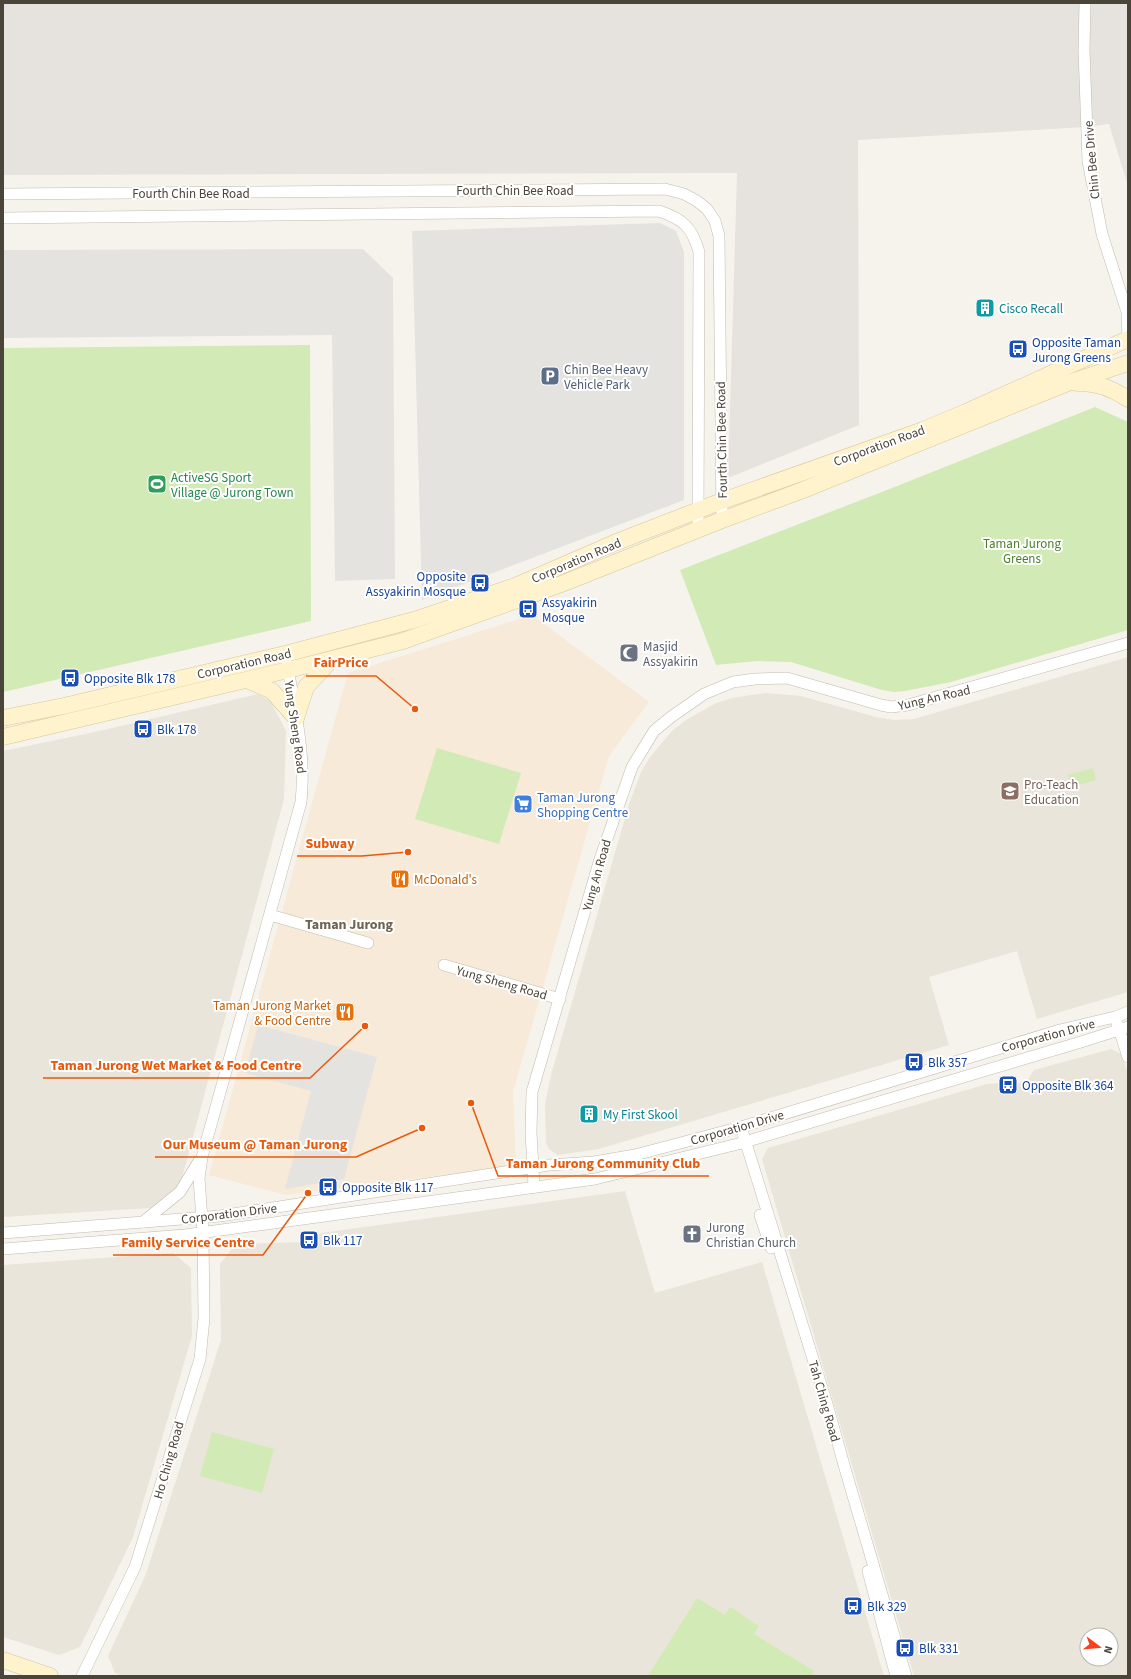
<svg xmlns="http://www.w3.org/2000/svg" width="1131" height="1679" viewBox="0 0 1131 1679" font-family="'Source Sans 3',sans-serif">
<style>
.residential{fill:#eae5da;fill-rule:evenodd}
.commercial{fill:#f7ead8}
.industrial{fill:#e6e2dd}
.green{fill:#d2eab5}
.parking{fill:#e5e3e0}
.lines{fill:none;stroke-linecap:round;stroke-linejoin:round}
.street-casing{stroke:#c2bbae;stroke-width:12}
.secondary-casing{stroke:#d6c79b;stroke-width:17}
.street{stroke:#fff;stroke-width:11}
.secondary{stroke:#fff3cd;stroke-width:16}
.labels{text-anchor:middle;stroke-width:4;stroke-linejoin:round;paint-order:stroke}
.street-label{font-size:13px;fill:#4b4439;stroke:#fff}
.culture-label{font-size:13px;fill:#0d838f;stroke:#fff;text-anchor:start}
.transit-label{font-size:13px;fill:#164399;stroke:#fff;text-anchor:start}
.service-label{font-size:13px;fill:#4e5e75;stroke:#fff;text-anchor:start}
.leisure-label{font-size:13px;fill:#27864d;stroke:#fff;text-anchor:start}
.park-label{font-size:13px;fill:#4a7f2a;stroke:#fff}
.worship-label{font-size:13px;fill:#5b616d;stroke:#fff;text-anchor:start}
.education-label{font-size:13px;fill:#785e54;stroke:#fff;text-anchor:start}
.shop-label{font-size:13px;fill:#366cbe;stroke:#fff;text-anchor:start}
.food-label{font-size:13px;fill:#c56008;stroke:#fff;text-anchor:start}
.neighbourhood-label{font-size:14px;font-weight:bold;fill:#6e6250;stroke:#fff}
.leader{fill:none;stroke:#e8590c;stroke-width:1.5}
.callout-dot{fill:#e8590c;stroke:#fff;stroke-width:1.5}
.callout-label{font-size:14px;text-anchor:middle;font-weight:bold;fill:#e8590c;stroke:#fff;stroke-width:4;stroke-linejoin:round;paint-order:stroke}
</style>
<rect width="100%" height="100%" fill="#f6f3ec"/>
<g class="residential">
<path d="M 1128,657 L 1128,992 L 1037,1019 L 1017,951 L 929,977 L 949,1045 L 599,1149 L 558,1155 L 549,1149 L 546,1143 L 545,1104 L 551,1075 L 629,804 L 641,772 L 650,757 L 672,731 L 686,720 L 716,703 L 732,698 L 766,693 L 801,696 L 876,717 L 895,720 L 914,719 Z"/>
<path d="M 258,694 L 271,702 L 286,731 L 284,799 L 176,1200 L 167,1207 L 3,1217 L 3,751 L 95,732 Z"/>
<path d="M 1111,1049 L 1122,1054 L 1128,1075 L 1128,1676 L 914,1676 L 762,1159 L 768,1148 L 987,1084 L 1000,1083 L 1010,1086 L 1027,1081 L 1034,1070 ZM 1087,1635 L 1111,1635 L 1111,1659 L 1087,1659 Z"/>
<path d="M 625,1191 L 655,1293 L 762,1262 L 884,1676 L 124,1676 L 115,1673 L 108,1656 L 146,1574 L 221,1340 L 220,1264 L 236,1244 L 307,1242 L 321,1233 Z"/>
<path d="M 173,1253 L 191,1268 L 192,1336 L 133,1537 L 80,1647 L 59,1655 L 3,1637 L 3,1265 Z"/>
</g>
<path class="commercial" d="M 532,615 L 649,702 L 609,756 L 513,1092 L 516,1166 L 285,1195 L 209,1175 L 348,673 Z"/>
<path class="industrial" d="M 3,3 L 1128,3 L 1128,186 L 1109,124 L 1087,127 L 858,140 L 859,425 L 728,478 L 737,173 L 3,175 Z"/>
<g class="green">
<path d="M 310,345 L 311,621 L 3,692 L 3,348 Z"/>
<path d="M 1095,407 L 1128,422 L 1128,630 L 951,682 L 905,691 L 894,692 L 882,690 L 791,662 L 757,661 L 716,665 L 680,570 L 887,490 Z"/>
<path d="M 437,748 L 521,773 L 499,844 L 415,819 Z"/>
<path d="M 1093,768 L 1096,780 L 1071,787 L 1068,775 Z"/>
<path d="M 212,1432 L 274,1449 L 262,1493 L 200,1476 Z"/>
<path d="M 697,1598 L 725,1615 L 730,1607 L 759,1626 L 754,1634 L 814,1671 L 811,1676 L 648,1676 Z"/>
</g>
<g class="parking">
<path d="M 660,223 L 676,231 L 684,252 L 684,500 L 422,600 L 412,231 Z"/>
<path d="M 363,249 L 393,278 L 395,579 L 335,581 L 332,335 L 3,338 L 3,250 Z"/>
<path d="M 258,1025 L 377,1057 L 344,1179 L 285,1189 L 311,1091 L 245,1073 Z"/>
</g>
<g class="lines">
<g class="street-casing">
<g id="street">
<path d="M 1085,3 L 1084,50 L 1088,161 L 1102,234 L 1127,312 L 1128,340"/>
<path d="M 3,194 L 665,189 L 684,194 L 697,201 L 707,209 L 715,221 L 719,236 L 722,520"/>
<path d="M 3,218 L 659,211 C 683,219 692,227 699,252 L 698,529"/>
<path d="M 270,915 L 368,943"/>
<path d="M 444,965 L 560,999"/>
<path d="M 1117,1023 L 1128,1057"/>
<path d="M 741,1127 L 827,1404 L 846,1472 L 906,1676"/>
<path d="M 534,1187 L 531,1132 L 532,1092 L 600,859 L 632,767 L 654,731 L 671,717 L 704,694 L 733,682 L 755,679 L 787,678 L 881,705 L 891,707 L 908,705 L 1128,643"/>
<path d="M 760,1215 L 771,1248"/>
<path d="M 143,1222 L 180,1192 L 199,1161"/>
<path d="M 3,1233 L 220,1216 L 549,1165 L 594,1162 L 635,1155 L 741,1127 L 1060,1030 L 1115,1017 L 1128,1012"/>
<path d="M 3,1249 L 185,1235 L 595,1179 L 738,1144 L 1081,1042 L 1128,1027"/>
<path d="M 868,1571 L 896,1676"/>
<path d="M 82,1676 L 135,1567 L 200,1359 L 204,1318 L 203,1233 L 199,1178 L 202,1157 L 301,802 C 306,755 295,710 287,663"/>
</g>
</g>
<g class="secondary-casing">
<g id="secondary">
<path d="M 1077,383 C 1096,382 1112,388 1128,399"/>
<path d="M 247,680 L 272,691 L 296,718"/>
<path d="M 3,718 L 64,706 L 285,654 L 414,620 L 515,586 L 614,543 L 722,501 L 923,430 L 966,412 L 1128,339"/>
<path d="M 296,718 L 306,687 L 332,659"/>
<path d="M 3,737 L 288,670 L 403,641 L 564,583 L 722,520 L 803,490 L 1065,384 L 1128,363"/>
<path d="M 3,1660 L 50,1676"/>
</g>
</g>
<use href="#street" class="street"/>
<use href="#secondary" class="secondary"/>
</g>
<defs>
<g id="building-square" transform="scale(1)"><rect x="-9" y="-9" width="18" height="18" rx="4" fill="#0f9aa8" stroke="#fff"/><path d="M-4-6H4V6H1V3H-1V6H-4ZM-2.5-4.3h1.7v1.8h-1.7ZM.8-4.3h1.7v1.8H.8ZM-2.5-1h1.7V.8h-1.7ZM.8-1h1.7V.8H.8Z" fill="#fff"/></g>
<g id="bus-square" transform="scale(1)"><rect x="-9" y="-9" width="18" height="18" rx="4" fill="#1a4fb4" stroke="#fff"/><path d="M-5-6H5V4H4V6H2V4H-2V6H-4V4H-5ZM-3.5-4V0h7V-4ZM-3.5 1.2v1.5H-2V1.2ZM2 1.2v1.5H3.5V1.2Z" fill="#fff"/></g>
<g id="parking-square" transform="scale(1)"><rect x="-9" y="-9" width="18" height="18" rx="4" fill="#5c6f8a" stroke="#fff"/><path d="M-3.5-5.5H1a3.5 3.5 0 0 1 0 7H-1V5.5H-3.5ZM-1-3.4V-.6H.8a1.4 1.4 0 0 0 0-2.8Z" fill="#fff"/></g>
<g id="stadium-square" transform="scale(1)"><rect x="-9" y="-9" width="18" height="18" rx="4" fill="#2e9e5b" stroke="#fff"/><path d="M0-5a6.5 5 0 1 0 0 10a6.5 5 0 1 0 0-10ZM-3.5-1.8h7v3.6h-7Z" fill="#fff"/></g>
<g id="mosque-square" transform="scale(1)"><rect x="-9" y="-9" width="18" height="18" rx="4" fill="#6b7280" stroke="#fff"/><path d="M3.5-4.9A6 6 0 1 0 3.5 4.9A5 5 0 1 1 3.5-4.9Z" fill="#fff"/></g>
<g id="school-square" transform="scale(1)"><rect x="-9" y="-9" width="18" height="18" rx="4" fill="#8d6e63" stroke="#fff"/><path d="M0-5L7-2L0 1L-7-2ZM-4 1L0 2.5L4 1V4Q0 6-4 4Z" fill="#fff"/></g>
<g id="supermarket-square" transform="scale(1)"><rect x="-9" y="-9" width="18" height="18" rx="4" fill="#3f7fe0" stroke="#fff"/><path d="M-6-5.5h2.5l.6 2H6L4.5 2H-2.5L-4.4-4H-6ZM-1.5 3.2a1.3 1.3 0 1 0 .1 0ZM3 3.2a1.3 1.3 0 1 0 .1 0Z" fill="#fff"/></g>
<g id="restaurant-square" transform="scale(1)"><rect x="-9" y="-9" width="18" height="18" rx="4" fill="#e8710a" stroke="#fff"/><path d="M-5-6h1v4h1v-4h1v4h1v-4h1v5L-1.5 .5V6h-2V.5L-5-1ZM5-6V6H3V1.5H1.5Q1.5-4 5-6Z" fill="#fff"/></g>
<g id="church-square" transform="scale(1)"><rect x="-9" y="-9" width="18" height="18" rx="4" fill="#6b7280" stroke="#fff"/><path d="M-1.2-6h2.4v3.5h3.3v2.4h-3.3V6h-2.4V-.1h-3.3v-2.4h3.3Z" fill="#fff"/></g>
</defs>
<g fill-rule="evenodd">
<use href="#building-square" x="985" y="308"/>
<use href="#bus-square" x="1018" y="349"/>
<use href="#parking-square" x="550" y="376"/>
<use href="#stadium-square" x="157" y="484"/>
<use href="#bus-square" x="480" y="583"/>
<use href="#bus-square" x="528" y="609"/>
<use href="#mosque-square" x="629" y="653"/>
<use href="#bus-square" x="70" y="678"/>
<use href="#bus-square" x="143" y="729"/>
<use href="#school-square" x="1010" y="791"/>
<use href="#supermarket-square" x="523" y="804"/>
<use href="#restaurant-square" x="400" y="879"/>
<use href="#restaurant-square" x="345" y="1012"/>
<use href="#bus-square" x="914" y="1062"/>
<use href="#bus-square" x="1008" y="1085"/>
<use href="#building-square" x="589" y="1114"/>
<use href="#bus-square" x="328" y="1187"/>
<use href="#church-square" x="692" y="1234"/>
<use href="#bus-square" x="309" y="1240"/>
<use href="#bus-square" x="853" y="1606"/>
<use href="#bus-square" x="905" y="1648"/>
</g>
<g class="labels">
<g class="street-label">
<text transform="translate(1091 160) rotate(-95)" y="5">Chin Bee Drive</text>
<text x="515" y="195">Fourth Chin Bee Road</text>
<text x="191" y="198">Fourth Chin Bee Road</text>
<text transform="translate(721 440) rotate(-91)" y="5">Fourth Chin Bee Road</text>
<text transform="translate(879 445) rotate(-20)" y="5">Corporation Road</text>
<text transform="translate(576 560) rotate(-23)" y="5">Corporation Road</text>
<text transform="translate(244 663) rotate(-13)" y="5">Corporation Road</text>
<text transform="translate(934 697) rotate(-13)" y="5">Yung An Road</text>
<text transform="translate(296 727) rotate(82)" y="5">Yung Sheng Road</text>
<text transform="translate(596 875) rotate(-74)" y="5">Yung An Road</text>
<text transform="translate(502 982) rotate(16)" y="5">Yung Sheng Road</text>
<text transform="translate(1048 1035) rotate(-15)" y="5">Corporation Drive</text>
<text transform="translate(737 1127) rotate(-16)" y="5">Corporation Drive</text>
<text transform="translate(229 1213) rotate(-7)" y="5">Corporation Drive</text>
<text transform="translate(825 1401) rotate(74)" y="5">Tah Ching Road</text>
<text transform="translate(168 1460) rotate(-74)" y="5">Ho Ching Road</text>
</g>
<g class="culture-label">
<text x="999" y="313">Cisco Recall</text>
<text x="603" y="1119">My First Skool</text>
</g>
<g class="transit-label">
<text x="1032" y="347">Opposite Taman<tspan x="1032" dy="15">Jurong Greens</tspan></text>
<text x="466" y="581" text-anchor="end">Opposite<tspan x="466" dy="15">Assyakirin Mosque</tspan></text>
<text x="542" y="607">Assyakirin<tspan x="542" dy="15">Mosque</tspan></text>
<text x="84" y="683">Opposite Blk 178</text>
<text x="157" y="734">Blk 178</text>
<text x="928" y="1067">Blk 357</text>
<text x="1022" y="1090">Opposite Blk 364</text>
<text x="342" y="1192">Opposite Blk 117</text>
<text x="323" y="1245">Blk 117</text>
<text x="867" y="1611">Blk 329</text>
<text x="919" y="1653">Blk 331</text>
</g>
<g class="service-label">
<text x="564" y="374">Chin Bee Heavy<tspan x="564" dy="15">Vehicle Park</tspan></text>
</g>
<g class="leisure-label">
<text x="171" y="482">ActiveSG Sport<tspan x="171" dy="15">Village @ Jurong Town</tspan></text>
</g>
<g class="park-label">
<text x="1022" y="548">Taman Jurong<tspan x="1022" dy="15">Greens</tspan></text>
</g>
<g class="worship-label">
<text x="643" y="651">Masjid<tspan x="643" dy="15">Assyakirin</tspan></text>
<text x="706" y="1232">Jurong<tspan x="706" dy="15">Christian Church</tspan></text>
</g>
<g class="education-label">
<text x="1024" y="789">Pro-Teach<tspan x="1024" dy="15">Education</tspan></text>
</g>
<g class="shop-label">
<text x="537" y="802">Taman Jurong<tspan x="537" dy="15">Shopping Centre</tspan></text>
</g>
<g class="food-label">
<text x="414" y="884">McDonald's</text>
<text x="331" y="1010" text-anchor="end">Taman Jurong Market<tspan x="331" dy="15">&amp; Food Centre</tspan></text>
</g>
<g class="neighbourhood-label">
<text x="349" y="929">Taman Jurong</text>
</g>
</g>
<path class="leader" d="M415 709L376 676H306M408 852L362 856H297M365 1026L310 1078H43M422 1128L356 1157H155M471 1103L498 1176H709M308 1193L263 1255H113"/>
<g class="callout-dot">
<circle cx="415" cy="709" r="4"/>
<circle cx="408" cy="852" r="4"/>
<circle cx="365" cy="1026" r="4"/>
<circle cx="422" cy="1128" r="4"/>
<circle cx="471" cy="1103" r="4"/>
<circle cx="308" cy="1193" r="4"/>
</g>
<g class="callout-label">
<text x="341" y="667">FairPrice</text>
<text x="330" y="848">Subway</text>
<text x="176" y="1070">Taman Jurong Wet Market &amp; Food Centre</text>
<text x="255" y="1149">Our Museum @ Taman Jurong</text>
<text x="603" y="1168">Taman Jurong Community Club</text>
<text x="188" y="1247">Family Service Centre</text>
</g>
<rect width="1131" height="1679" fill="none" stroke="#4b4439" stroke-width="8"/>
<g transform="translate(1099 1647) rotate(106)"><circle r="19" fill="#ffffff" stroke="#b7b4b0"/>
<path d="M0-3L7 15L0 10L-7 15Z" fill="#fc3f1d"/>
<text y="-6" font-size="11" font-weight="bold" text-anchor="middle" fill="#4b4439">N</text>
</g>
</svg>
